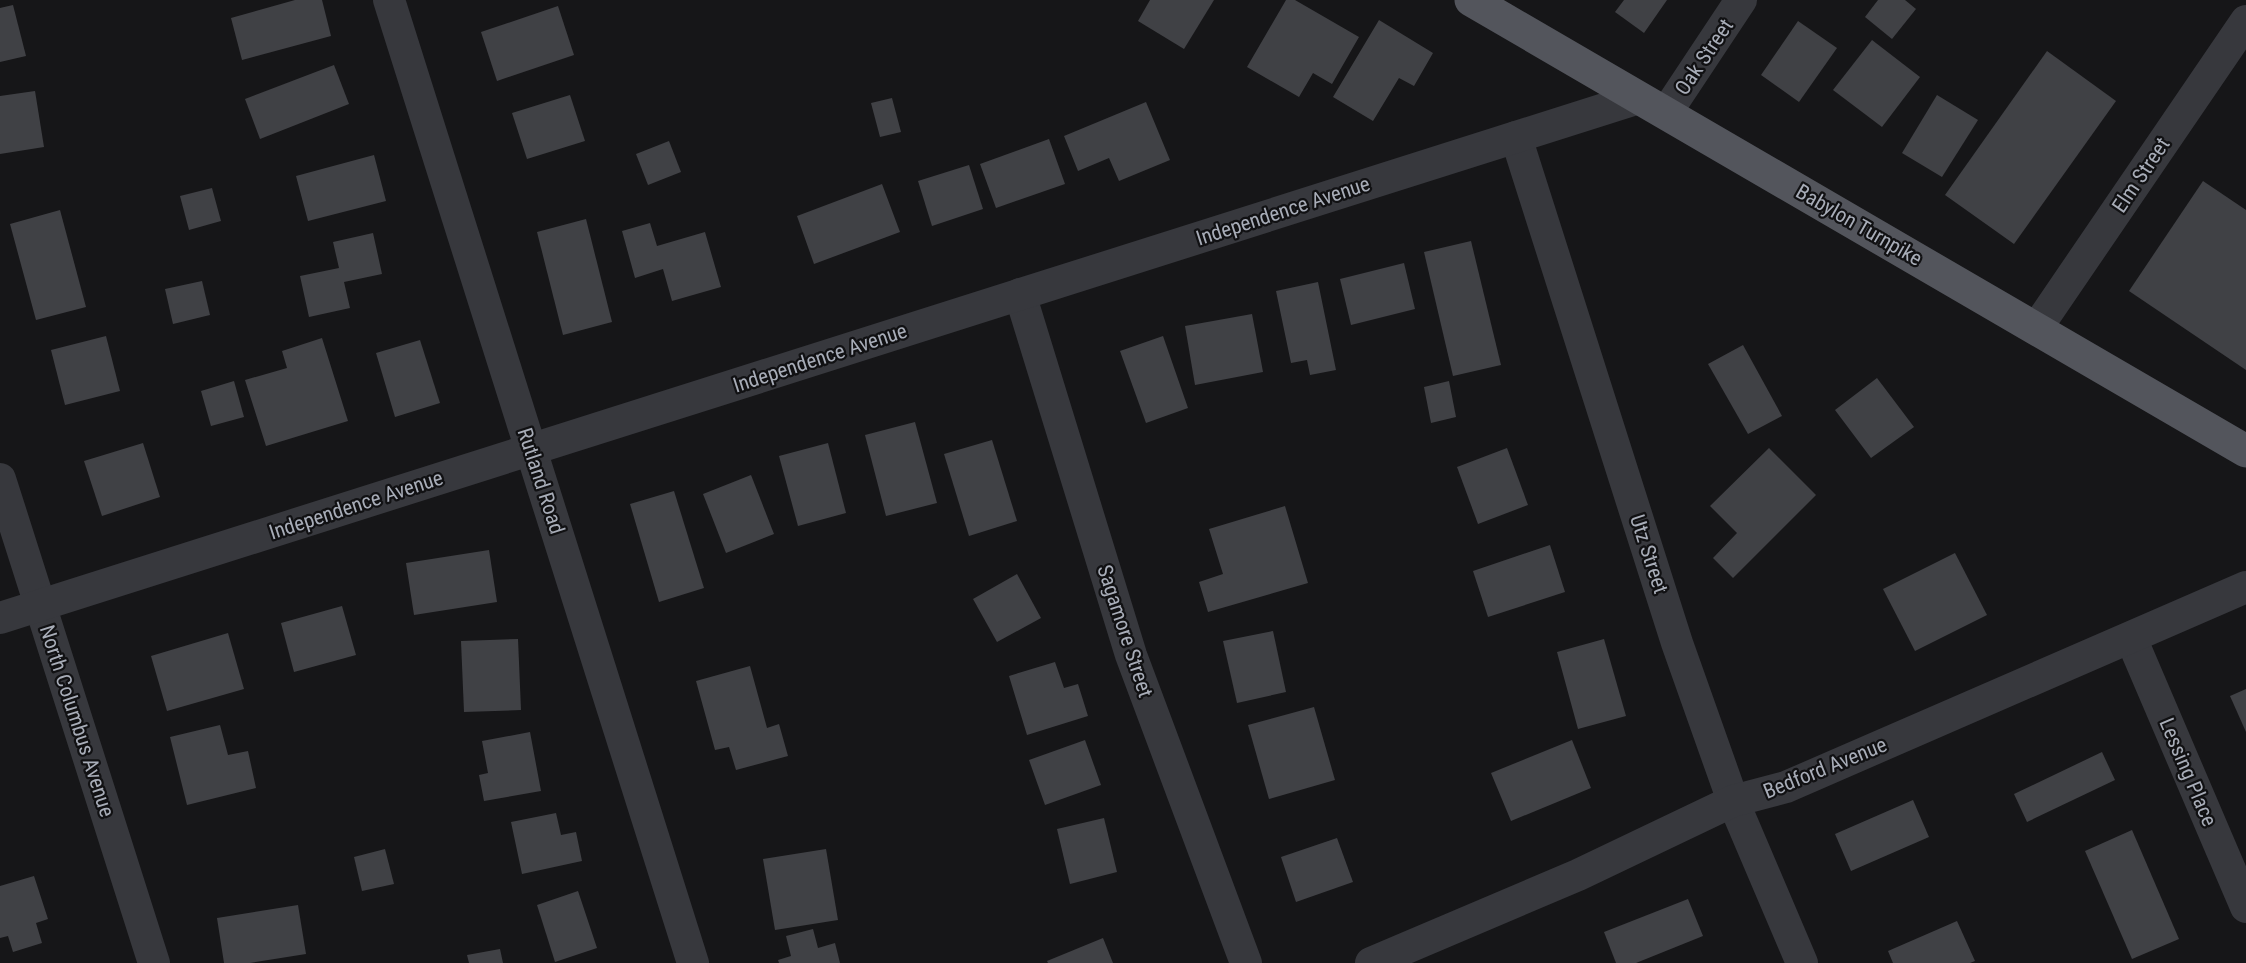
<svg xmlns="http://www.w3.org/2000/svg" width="2246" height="963" viewBox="0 0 2246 963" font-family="'Roboto Condensed',sans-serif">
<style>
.building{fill:#404145}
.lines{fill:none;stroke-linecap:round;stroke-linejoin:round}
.street{stroke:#37383d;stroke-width:32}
.primary{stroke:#53555c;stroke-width:33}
.labels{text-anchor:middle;stroke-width:4.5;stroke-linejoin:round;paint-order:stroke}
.street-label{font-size:21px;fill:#a8adb8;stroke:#111113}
</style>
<rect width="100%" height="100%" fill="#161618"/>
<g class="building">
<path d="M 295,0 L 322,0 L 331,36 L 242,60 L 231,18 Z"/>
<path d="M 1150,0 L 1214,0 L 1184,49 L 1138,21 Z"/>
<path d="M 1286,0 L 1295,0 L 1359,37 L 1332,84 L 1313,73 L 1299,97 L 1247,67 Z"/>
<path d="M 1624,0 L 1667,0 L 1644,33 L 1615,12 Z"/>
<path d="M 1878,0 L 1905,0 L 1916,9 L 1892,39 L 1865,17 Z"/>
<path d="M 13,5 L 26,56 L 0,62 L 0,8 Z"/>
<path d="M 558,6 L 574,55 L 497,81 L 481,32 Z"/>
<path d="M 1379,20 L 1433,53 L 1414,86 L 1399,78 L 1373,121 L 1333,97 Z"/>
<path d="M 1798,21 L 1837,48 L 1799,102 L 1761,75 Z"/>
<path d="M 1872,40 L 1920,77 L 1882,127 L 1833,90 Z"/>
<path d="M 2047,51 L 2116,101 L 2014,244 L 1945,195 Z"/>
<path d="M 334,65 L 349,104 L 260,139 L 245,99 Z"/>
<path d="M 35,91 L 44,147 L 0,154 L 0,96 Z"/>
<path d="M 570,95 L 585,141 L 527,159 L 512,113 Z"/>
<path d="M 1937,95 L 1978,120 L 1942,177 L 1902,153 Z"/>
<path d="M 892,98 L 901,132 L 880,137 L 871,103 Z"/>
<path d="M 1146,102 L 1170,160 L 1119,181 L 1109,158 L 1078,171 L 1064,136 Z"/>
<path d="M 1049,139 L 1065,184 L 996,208 L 980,164 Z"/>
<path d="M 669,141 L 681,172 L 648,185 L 636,154 Z"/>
<path d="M 374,155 L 386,201 L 308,221 L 296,176 Z"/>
<path d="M 969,165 L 983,209 L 932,226 L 918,181 Z"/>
<path d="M 2203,181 L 2246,210 L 2246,370 L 2129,291 Z"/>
<path d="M 882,184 L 900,232 L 814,264 L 797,216 Z"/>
<path d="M 212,188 L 221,221 L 189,230 L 180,196 Z"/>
<path d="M 60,210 L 86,307 L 36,320 L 10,224 Z"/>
<path d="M 586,219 L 612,322 L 563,335 L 537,232 Z"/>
<path d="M 650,223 L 657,246 L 705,232 L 721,287 L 672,301 L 663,269 L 635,278 L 622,231 Z"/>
<path d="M 373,233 L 382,274 L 344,282 L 350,308 L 309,317 L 300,276 L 339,268 L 333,242 Z"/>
<path d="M 1471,241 L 1501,365 L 1453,376 L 1424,252 Z"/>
<path d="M 1404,263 L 1415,309 L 1351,325 L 1340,279 Z"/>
<path d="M 202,281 L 210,315 L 173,324 L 165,289 Z"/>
<path d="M 1318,282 L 1336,370 L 1310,375 L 1307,360 L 1291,363 L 1276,291 Z"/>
<path d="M 1252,314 L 1263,372 L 1195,385 L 1185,326 Z"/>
<path d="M 106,336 L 120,391 L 65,405 L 51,350 Z"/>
<path d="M 1163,336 L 1188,408 L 1146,423 L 1120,351 Z"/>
<path d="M 322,338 L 348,421 L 266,446 L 245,380 L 287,368 L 282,351 Z"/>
<path d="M 420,340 L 440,403 L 395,417 L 376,353 Z"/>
<path d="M 1743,345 L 1782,416 L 1748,434 L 1708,364 Z"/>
<path d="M 1877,378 L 1914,427 L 1871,458 L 1835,410 Z"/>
<path d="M 234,381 L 244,417 L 211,426 L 201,391 Z"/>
<path d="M 1449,381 L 1456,417 L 1431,423 L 1424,387 Z"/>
<path d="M 915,422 L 937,503 L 886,516 L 865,435 Z"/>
<path d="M 992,440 L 1017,521 L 969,536 L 944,454 Z"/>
<path d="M 143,443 L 160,497 L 102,516 L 84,461 Z"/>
<path d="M 828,443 L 846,513 L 798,526 L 779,456 Z"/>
<path d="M 1507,448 L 1528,505 L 1478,524 L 1457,467 Z"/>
<path d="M 1769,448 L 1816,495 L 1733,578 L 1713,558 L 1737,533 L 1710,506 Z"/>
<path d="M 751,475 L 774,534 L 726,553 L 703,494 Z"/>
<path d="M 674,491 L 704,588 L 659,602 L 630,504 Z"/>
<path d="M 1285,506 L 1308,583 L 1208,612 L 1199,582 L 1223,574 L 1209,529 Z"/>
<path d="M 1550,545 L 1565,592 L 1488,617 L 1473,571 Z"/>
<path d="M 489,550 L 497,602 L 414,615 L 406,563 Z"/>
<path d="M 1955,553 L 1987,615 L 1915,651 L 1883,589 Z"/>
<path d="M 1017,574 L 1041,618 L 997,642 L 973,599 Z"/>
<path d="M 342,606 L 356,655 L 294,672 L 281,623 Z"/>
<path d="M 1273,631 L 1286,692 L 1237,703 L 1223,641 Z"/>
<path d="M 228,633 L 244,689 L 167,711 L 151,656 Z"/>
<path d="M 518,639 L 521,710 L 464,712 L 461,641 Z"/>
<path d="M 1604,639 L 1626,716 L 1578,729 L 1557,652 Z"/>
<path d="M 1055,662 L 1064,688 L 1078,684 L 1088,716 L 1027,735 L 1009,676 Z"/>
<path d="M 750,666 L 767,728 L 779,724 L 788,756 L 736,770 L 729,747 L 715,750 L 696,681 Z"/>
<path d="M 2246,689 L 2246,732 L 2230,696 Z"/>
<path d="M 1314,707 L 1335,780 L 1269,799 L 1248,725 Z"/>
<path d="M 220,725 L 228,755 L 248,751 L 256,788 L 187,805 L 170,737 Z"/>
<path d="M 530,732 L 541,791 L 484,801 L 479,775 L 488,773 L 482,741 Z"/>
<path d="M 1085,740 L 1101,785 L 1045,805 L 1029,760 Z"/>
<path d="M 1572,740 L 1591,788 L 1511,821 L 1491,773 Z"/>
<path d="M 2102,752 L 2115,780 L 2027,822 L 2014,794 Z"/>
<path d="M 1913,800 L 1929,837 L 1851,871 L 1835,834 Z"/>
<path d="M 556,813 L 561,835 L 576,832 L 582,861 L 522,874 L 511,822 Z"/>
<path d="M 1104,818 L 1117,872 L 1070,884 L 1057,829 Z"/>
<path d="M 2132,830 L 2179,939 L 2132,959 L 2085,851 Z"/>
<path d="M 1337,838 L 1353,882 L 1296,902 L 1281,857 Z"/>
<path d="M 385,849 L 394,884 L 362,891 L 354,857 Z"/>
<path d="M 826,849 L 838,920 L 775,930 L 763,859 Z"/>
<path d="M 34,876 L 48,919 L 36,923 L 42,943 L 13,952 L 8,936 L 0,938 L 0,886 Z"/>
<path d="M 578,891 L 597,948 L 555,962 L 537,905 Z"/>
<path d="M 1688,899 L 1703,936 L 1636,963 L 1616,963 L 1604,932 Z"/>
<path d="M 298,905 L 306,954 L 250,963 L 224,963 L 217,918 Z"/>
<path d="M 1957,921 L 1975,961 L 1970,963 L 1893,963 L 1888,951 Z"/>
<path d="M 813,929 L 818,948 L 835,943 L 840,963 L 779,963 L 778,960 L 791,956 L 786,936 Z"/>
<path d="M 1103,938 L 1113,963 L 1048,963 L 1047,961 Z"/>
<path d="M 500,949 L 503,963 L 469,963 L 467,955 Z"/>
</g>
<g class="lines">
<g class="street">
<path d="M 389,0 L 693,963"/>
<path d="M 1666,113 L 1741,0"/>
<path d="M 1516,137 L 1677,643 L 1733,801 L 1802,963"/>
<path d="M 1020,294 L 1131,655 L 1246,963"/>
<path d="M 2036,329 L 2246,21"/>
<path d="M 0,479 L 154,963"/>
<path d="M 0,618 L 1639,98"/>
<path d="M 2131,638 L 2246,907"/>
<path d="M 1371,963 L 1578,875 L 1733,801 L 1786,787 L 2246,587"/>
</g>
<path class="primary" d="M 1471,0 L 2246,451"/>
</g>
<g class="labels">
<g class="street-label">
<text transform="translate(1704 57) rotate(-56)" y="7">Oak Street</text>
<text transform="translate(2141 175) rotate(-56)" y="7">Elm Street</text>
<text transform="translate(1283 211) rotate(-18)" y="7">Independence Avenue</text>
<text transform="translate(1859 225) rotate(30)" y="7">Babylon Turnpike</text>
<text transform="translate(820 358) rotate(-18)" y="7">Independence Avenue</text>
<text transform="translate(541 481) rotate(72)" y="7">Rutland Road</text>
<text transform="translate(356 505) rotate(-18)" y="7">Independence Avenue</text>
<text transform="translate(1649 554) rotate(72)" y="7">Utz Street</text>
<text transform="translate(1125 631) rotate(72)" y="7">Sagamore Street</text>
<text transform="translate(77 721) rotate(72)" y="7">North Columbus Avenue</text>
<text transform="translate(1825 768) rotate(-22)" y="7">Bedford Avenue</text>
<text transform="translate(2188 772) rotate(67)" y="7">Lessing Place</text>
</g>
</g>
</svg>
